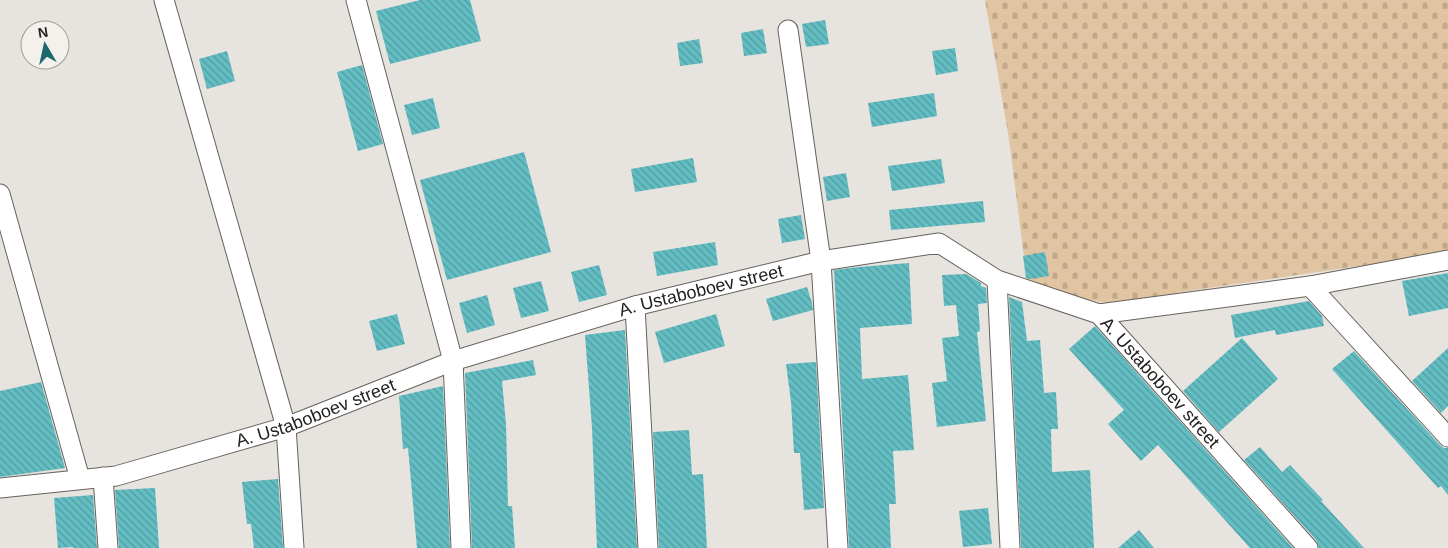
<svg xmlns="http://www.w3.org/2000/svg" width="1448" height="548" viewBox="0 0 1448 548" font-family="Arial,sans-serif">
<style>
.cemetery{fill:url(#cemetery-stones)}
.building{fill:url(#building-back-hatch)}
.lines{fill:none;stroke-linecap:round;stroke-linejoin:round}
.minor-casing{stroke:#66625e;stroke-width:21}
.minor{stroke:#fff;stroke-width:19}
.labels{text-anchor:middle;stroke-width:4;stroke-linejoin:round;paint-order:stroke}
.street-label{font-size:18px;fill:#242221;stroke:#f4f0ec}
</style>
<defs>
<pattern id="cemetery-stones" width="16" height="16" patternUnits="userSpaceOnUse" patternTransform="scale(1.25)"><rect width="16" height="16" fill="#e1c4a1"/><path d="M2 7V4a2 2 0 0 1 4 0v3zM10 15v-3a2 2 0 0 1 4 0v3z" fill="#c1a88a"/></pattern>
<pattern id="building-back-hatch" width="6" height="6" patternUnits="userSpaceOnUse" patternTransform="scale(1.25)"><rect width="6" height="6" fill="#63bec3"/><path d="M-1 5l2 2M0 0l6 6M5-1l2 2" fill="none" stroke="#519a9e"/></pattern>
</defs>
<rect width="100%" height="100%" fill="#e7e3de"/>
<path class="cemetery" d="M 985,0 L 1448,0 L 1448,250 L 1420,257 L 1201,289 L 1111,304 L 1065,295 L 1027,280 L 1009,139 Z"/>
<g class="building">
<path d="M 420,0 L 470,0 L 481,41 L 390,64 L 376,11 Z"/>
<path d="M 825,20 L 829,44 L 806,47 L 802,24 Z"/>
<path d="M 763,29 L 767,53 L 744,56 L 741,33 Z"/>
<path d="M 699,39 L 703,63 L 680,66 L 677,43 Z"/>
<path d="M 955,48 L 958,71 L 936,75 L 932,51 Z"/>
<path d="M 227,51 L 235,81 L 207,89 L 199,59 Z"/>
<path d="M 362,65 L 383,144 L 358,151 L 337,72 Z"/>
<path d="M 934,93 L 937,116 L 872,127 L 868,103 Z"/>
<path d="M 433,98 L 440,128 L 412,135 L 404,105 Z"/>
<path d="M 524,152 L 551,252 L 447,280 L 420,180 Z"/>
<path d="M 693,158 L 697,182 L 635,192 L 631,169 Z"/>
<path d="M 941,159 L 945,183 L 892,191 L 888,166 Z"/>
<path d="M 846,173 L 850,197 L 827,201 L 823,177 Z"/>
<path d="M 983,201 L 985,222 L 891,230 L 889,210 Z"/>
<path d="M 801,215 L 805,239 L 782,243 L 778,219 Z"/>
<path d="M 715,242 L 718,265 L 657,276 L 653,252 Z"/>
<path d="M 1045,252 L 1049,276 L 1030,279 L 1026,278 L 1023,256 Z"/>
<path d="M 909,263 L 912,324 L 860,328 L 862,379 L 908,375 L 914,450 L 893,451 L 896,504 L 889,504 L 891,548 L 849,548 L 834,270 L 859,267 Z"/>
<path d="M 599,265 L 607,295 L 579,302 L 571,272 Z"/>
<path d="M 1448,273 L 1448,308 L 1409,316 L 1402,281 Z"/>
<path d="M 966,274 L 981,283 L 981,286 L 986,288 L 987,303 L 978,304 L 980,331 L 977,332 L 986,421 L 937,427 L 932,383 L 947,381 L 942,338 L 959,336 L 956,305 L 944,306 L 942,275 Z"/>
<path d="M 541,281 L 549,311 L 521,318 L 513,288 Z"/>
<path d="M 807,287 L 812,303 L 813,310 L 773,321 L 766,299 Z"/>
<path d="M 487,295 L 495,325 L 467,333 L 459,303 Z"/>
<path d="M 1009,297 L 1022,302 L 1027,341 L 1040,340 L 1044,393 L 1056,392 L 1058,429 L 1051,429 L 1052,472 L 1090,470 L 1094,548 L 1021,548 Z"/>
<path d="M 1309,301 L 1322,316 L 1324,326 L 1276,335 L 1275,330 L 1235,338 L 1231,315 Z"/>
<path d="M 397,314 L 405,344 L 377,351 L 369,321 Z"/>
<path d="M 716,314 L 725,346 L 664,363 L 655,332 Z"/>
<path d="M 1095,326 L 1293,548 L 1250,548 L 1158,445 L 1141,461 L 1108,424 L 1124,410 L 1069,349 Z"/>
<path d="M 625,330 L 637,548 L 597,548 L 592,428 L 585,335 Z"/>
<path d="M 1242,338 L 1278,379 L 1219,432 L 1183,391 Z"/>
<path d="M 1448,348 L 1448,406 L 1441,413 L 1412,381 Z"/>
<path d="M 1354,351 L 1440,445 L 1444,448 L 1448,448 L 1448,495 L 1441,486 L 1438,488 L 1332,369 Z"/>
<path d="M 533,360 L 536,375 L 502,381 L 506,424 L 508,506 L 512,506 L 515,548 L 472,548 L 465,373 Z"/>
<path d="M 816,362 L 824,508 L 804,510 L 800,453 L 794,453 L 791,402 L 786,364 Z"/>
<path d="M 41,382 L 65,468 L 0,477 L 0,391 Z"/>
<path d="M 443,386 L 450,548 L 417,548 L 408,448 L 403,449 L 399,396 Z"/>
<path d="M 689,430 L 692,475 L 703,474 L 707,548 L 659,548 L 653,432 Z"/>
<path d="M 1260,447 L 1282,472 L 1290,465 L 1323,500 L 1321,501 L 1364,548 L 1319,548 L 1316,540 L 1244,460 Z"/>
<path d="M 278,479 L 283,548 L 254,548 L 251,524 L 247,524 L 242,482 Z"/>
<path d="M 155,488 L 159,548 L 119,548 L 115,490 Z"/>
<path d="M 93,495 L 97,548 L 73,548 L 73,547 L 58,548 L 54,498 Z"/>
<path d="M 988,508 L 992,544 L 963,547 L 959,511 Z"/>
<path d="M 1139,530 L 1154,548 L 1118,548 Z"/>
</g>
<g class="lines">
<g class="minor-casing">
<g id="minor">
<path d="M 164,0 L 286,427 L 294,548"/>
<path d="M 356,0 L 453,361 L 461,548"/>
<path d="M 788,30 L 821,261 L 838,548"/>
<path d="M 0,194 L 80,479"/>
<path d="M 997,280 L 1010,548"/>
<path d="M 1310,286 L 1448,437"/>
<path d="M 635,306 L 648,548"/>
<path d="M 1099,314 L 1310,286 L 1448,260"/>
<path d="M 103,477 L 108,548"/>
<path id="s1" d="M 0,488 L 116,476 L 286,427 L 453,361 L 635,306 L 821,261 L 939,243 L 997,280 L 1099,314 L 1308,548"/>
</g>
</g>
<use href="#minor" class="minor"/>
</g>
<g class="labels">
<g class="street-label">
<text dy="6" stroke="none"><textPath href="#s1" startOffset="731">A. Ustaboboev street</textPath></text>
<text dy="6" stroke="none"><textPath href="#s1" startOffset="1242">A. Ustaboboev street</textPath></text>
<text dy="6" stroke="none"><textPath href="#s1" startOffset="326">A. Ustaboboev street</textPath></text>
</g>
</g>
<g transform="translate(45 45) rotate(351)"><circle r="24" fill="#f4f0ec" stroke="#a19e9b"/>
<path d="M0-4L9 19L0 12L-9 19Z" fill="#1c696d"/>
<text y="-8" font-size="14" font-weight="bold" text-anchor="middle" fill="#242221">N</text>
</g>
</svg>
